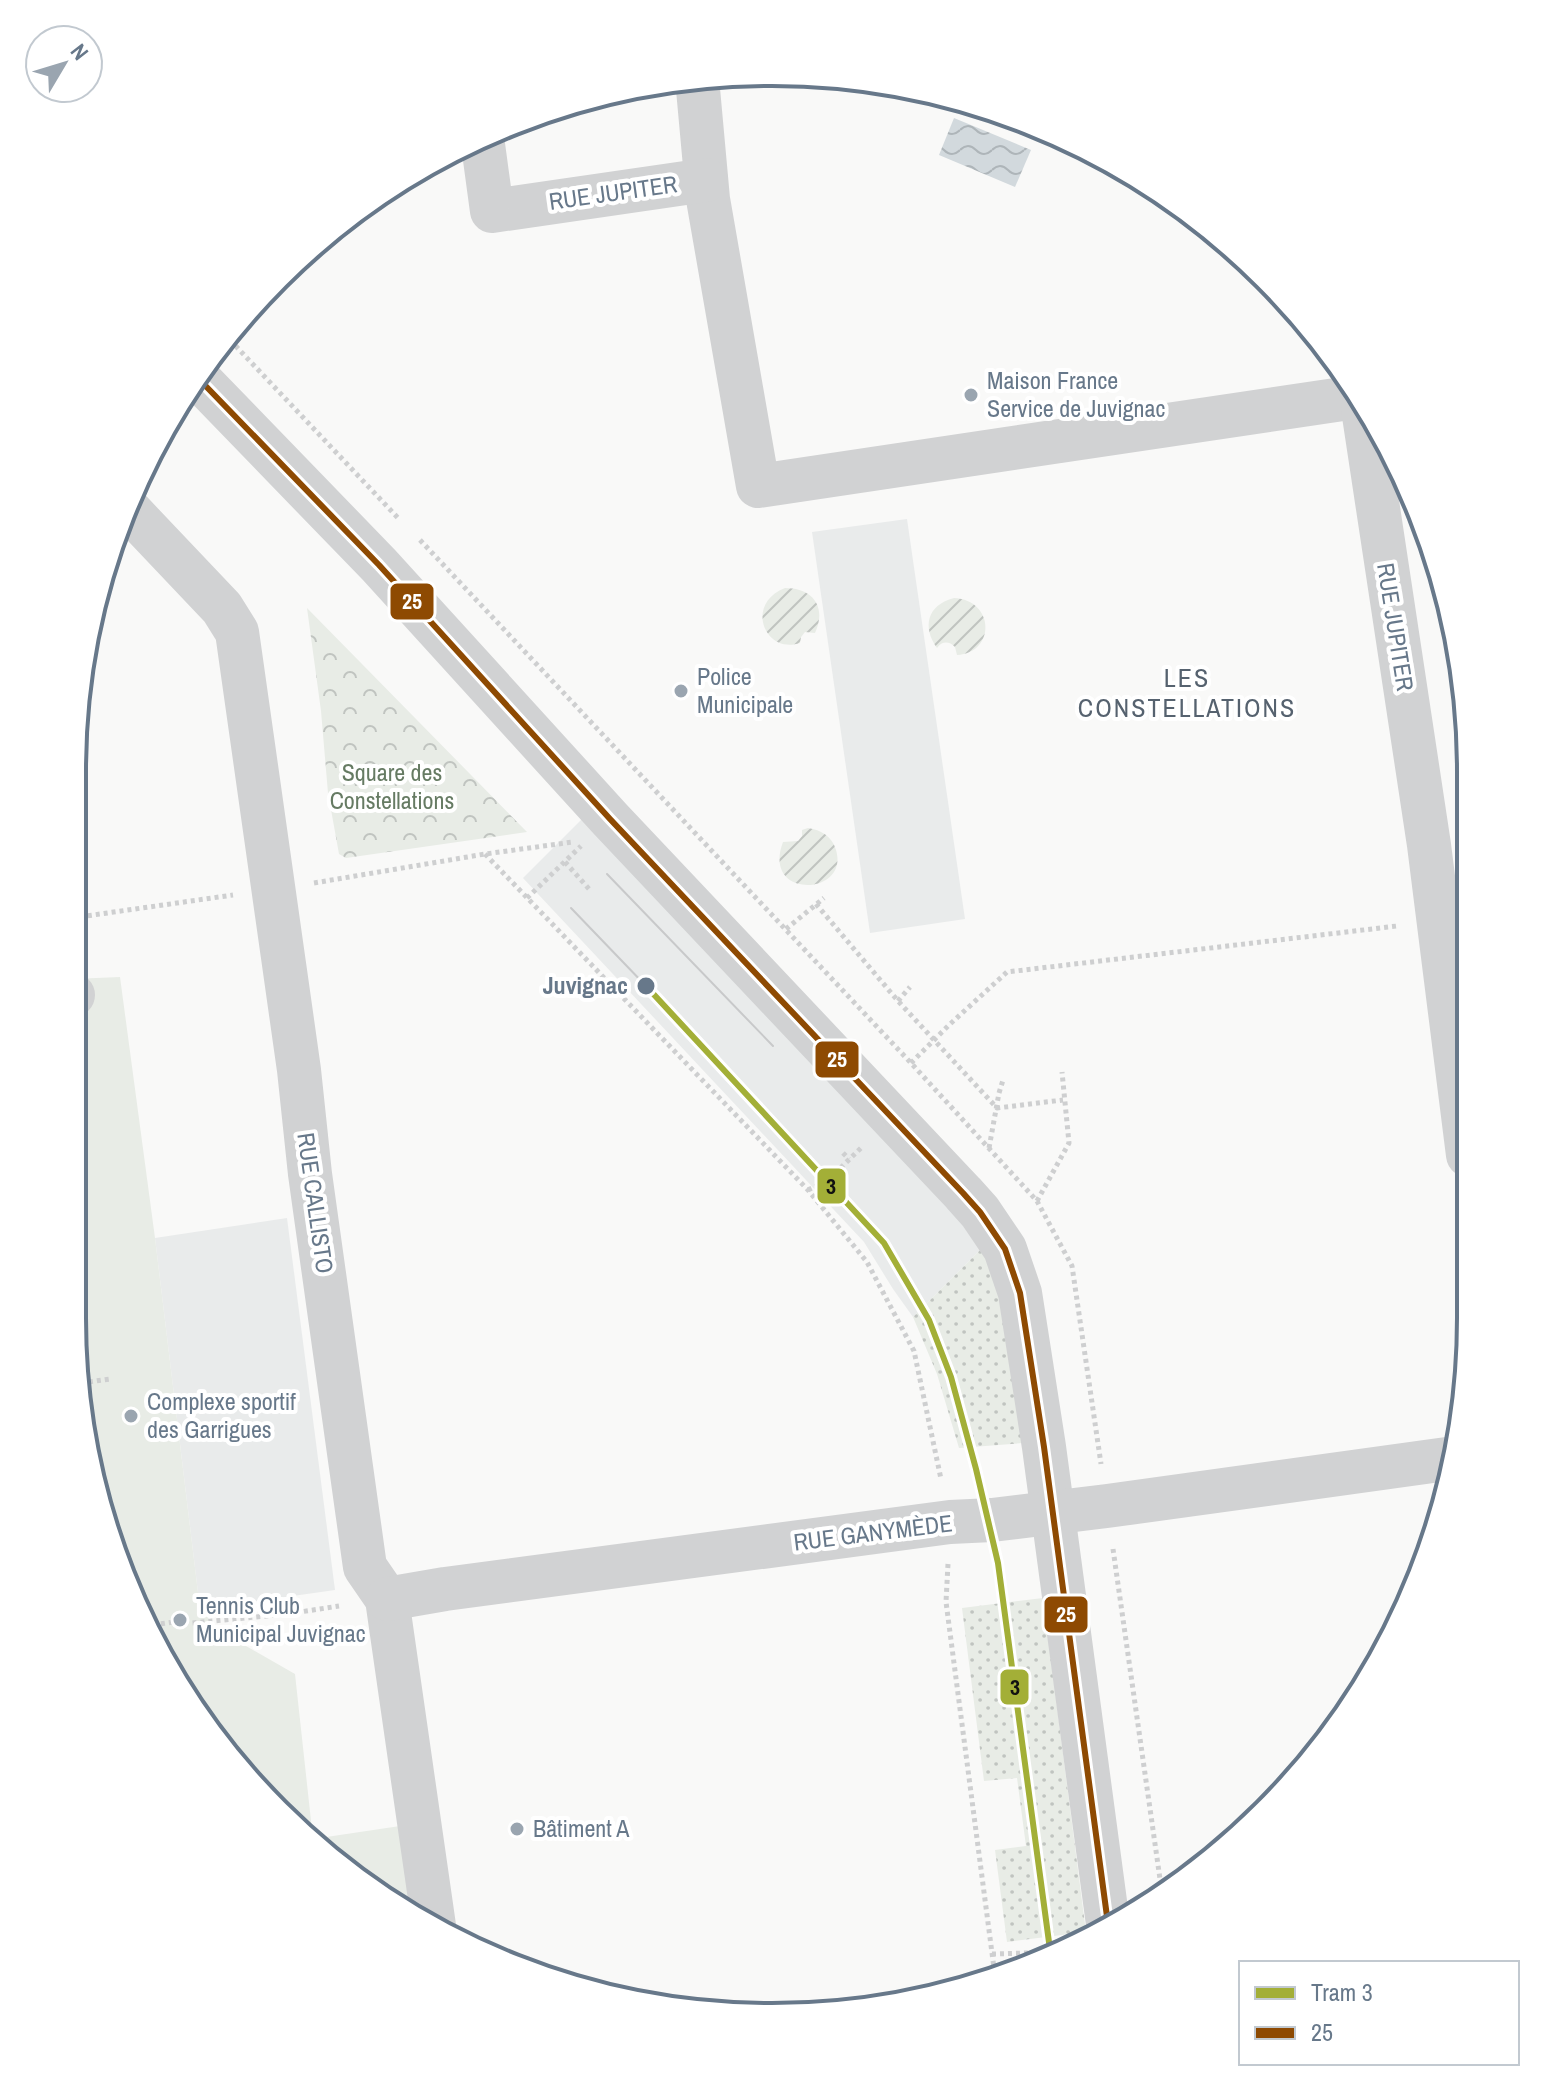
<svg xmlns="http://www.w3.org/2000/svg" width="1543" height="2089" viewBox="0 0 1543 2089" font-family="'Archivo Narrow',sans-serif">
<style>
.built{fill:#e9ebeb}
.grass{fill:url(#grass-dots)}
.forest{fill:url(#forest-crowns)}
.garden{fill:url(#garden-furrows)}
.pitch{fill:#e8ece6}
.water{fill:url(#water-waves)}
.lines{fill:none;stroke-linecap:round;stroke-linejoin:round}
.path{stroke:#cecfd0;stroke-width:5;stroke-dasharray:4 4;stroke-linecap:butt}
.minor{stroke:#d1d2d3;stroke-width:44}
.tram{stroke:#c8c9ca;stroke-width:2}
.bus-1-casing{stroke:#fff;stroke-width:12}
.bus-1{stroke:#8e4a02;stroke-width:6}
.tram-1-casing{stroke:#fff;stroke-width:12}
.tram-1{stroke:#a3af37;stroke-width:6}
.poi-dot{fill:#9aa5b0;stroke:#fff;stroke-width:3}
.stop-dot{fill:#67788a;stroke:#fff;stroke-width:3}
.labels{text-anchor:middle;stroke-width:8;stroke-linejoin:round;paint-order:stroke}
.street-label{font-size:24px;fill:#67788a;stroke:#fff}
.poi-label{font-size:24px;fill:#67788a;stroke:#fff;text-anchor:start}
.park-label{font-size:24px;fill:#667b63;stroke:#fff}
.stop-label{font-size:24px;font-weight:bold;fill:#67788a;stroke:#fff;text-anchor:end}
.neighbourhood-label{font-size:26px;letter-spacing:2px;fill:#56626f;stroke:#fff}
.rim{fill:none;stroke:#67788a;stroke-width:4}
.line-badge{stroke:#fff;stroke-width:3}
.badge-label{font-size:22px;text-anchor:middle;font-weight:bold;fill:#fff}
.pale-badge-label{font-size:22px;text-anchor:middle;font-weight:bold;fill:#111}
</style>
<defs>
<pattern id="grass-dots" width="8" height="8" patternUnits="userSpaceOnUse" patternTransform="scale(2)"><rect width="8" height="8" fill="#e8ece6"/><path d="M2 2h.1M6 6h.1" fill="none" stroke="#c0c4c0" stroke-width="1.8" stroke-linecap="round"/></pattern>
<pattern id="forest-crowns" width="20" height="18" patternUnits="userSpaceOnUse" patternTransform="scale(2)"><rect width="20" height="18" fill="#e8ece6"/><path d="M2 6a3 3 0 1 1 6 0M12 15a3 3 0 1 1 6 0" fill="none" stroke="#c0c4c0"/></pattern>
<pattern id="garden-furrows" width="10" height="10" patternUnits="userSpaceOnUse" patternTransform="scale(2)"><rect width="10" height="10" fill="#e8ece6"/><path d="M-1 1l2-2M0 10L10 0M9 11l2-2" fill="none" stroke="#c0c4c0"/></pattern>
<pattern id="water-waves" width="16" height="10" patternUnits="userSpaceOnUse" patternTransform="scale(2)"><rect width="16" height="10" fill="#d2d9dd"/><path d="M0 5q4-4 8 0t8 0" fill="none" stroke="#aeb5b9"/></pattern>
</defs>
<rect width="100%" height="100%" fill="#f9f9f8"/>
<g class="built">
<path d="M 907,519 L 965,919 L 870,933 L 812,532 Z"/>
<path d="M 584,817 L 984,1246 L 913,1317 L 893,1289 L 864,1242 L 523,878 Z"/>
<path d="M 287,1218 L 335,1590 L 200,1609 L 155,1238 Z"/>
</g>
<g class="grass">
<path d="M 984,1246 L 1002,1289 L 1023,1443 L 959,1448 L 937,1374 L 913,1317 Z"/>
<path d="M 1043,1598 L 1086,1932 L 1007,1942 L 995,1850 L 1026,1846 L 1017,1778 L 984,1781 L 962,1608 Z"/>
</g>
<path class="forest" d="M 307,608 L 527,832 L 346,858 L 339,854 L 328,793 L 321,711 Z"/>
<g class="garden">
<path d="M 785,588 C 813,588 827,607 815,633 L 805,632 L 801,637 L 800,643 C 765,655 744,604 785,588 Z"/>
<path d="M 954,598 C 995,600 996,653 957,655 L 955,647 C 949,641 942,641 937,648 C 922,627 927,605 954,598 Z"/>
<path d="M 808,828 C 821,830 832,836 836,850 C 850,896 761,900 783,842 L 798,841 L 802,836 L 802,830 Z"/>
</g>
<path class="pitch" d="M 120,977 L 155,1238 L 200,1609 L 220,1631 L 295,1674 L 313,1839 L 400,1826 L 414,1913 L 311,1844 L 190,1706 L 96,1499 L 72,1317 L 72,979 Z"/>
<path class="water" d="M 954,118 L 1031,150 L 1015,187 L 939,155 Z"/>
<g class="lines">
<g class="path">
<path d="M 230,340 L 399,519"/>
<path d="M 420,540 L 911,1063 L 1037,1201 L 1072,1266 L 1101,1464"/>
<path d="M 485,854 L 808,1190 L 867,1262 L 914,1351 L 941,1479"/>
<path d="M 565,862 L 589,889"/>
<path d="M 314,883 L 485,854 L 573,842"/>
<path d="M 527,898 L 581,846"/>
<path d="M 816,904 L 898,1001 L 997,1108 L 1063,1100"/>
<path d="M 72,918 L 233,895"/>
<path d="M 786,929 L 824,898"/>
<path d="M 898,1001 L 910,987"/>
<path d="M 911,1063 L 949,1025 L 1007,972 L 1397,926"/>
<path d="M 989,1148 L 999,1093 L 1003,1080"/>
<path d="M 843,1153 L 849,1159"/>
<path d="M 808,1190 L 828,1180 L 863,1146"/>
<path d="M 1037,1201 L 1069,1143 L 1062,1072"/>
<path d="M 81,1383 L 110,1379"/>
<path d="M 1113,1549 L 1162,1893"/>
<path d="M 948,1564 L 946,1602 L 995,1976"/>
<path d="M 153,1625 L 180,1621 L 192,1623 L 287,1614 L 339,1606"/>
<path d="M 992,1954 L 1060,1952"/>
</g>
<g class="minor">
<path d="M 697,78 L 708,199 L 758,486 L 1356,397"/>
<path d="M 482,137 L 492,211 L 706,180"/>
<path d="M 196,376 L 379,565 L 610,819 L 963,1193 L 980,1212 L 1005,1249 L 1020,1293 L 1044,1447 L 1108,1924"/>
<path d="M 1363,409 L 1429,845 L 1468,1155"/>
<path d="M 131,512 L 222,608 L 237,632 L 299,1070 L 310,1174 L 365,1567 L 387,1599 L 434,1926"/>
<path d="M 72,995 L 73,995"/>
<path d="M 387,1599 L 445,1589 L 950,1522 L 992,1520 L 1107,1506 L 1454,1458"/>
</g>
<g class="tram">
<path d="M 607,874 L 773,1046"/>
<path d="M 571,908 L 646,986"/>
</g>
<g class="bus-1-casing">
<path id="bus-1" d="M 196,376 L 379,565 L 610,819 L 963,1193 L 980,1212 L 1005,1249 L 1020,1293 L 1044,1447 L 1108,1924"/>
</g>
<use href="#bus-1" class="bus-1"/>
<g class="tram-1-casing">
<path id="tram-1" d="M 646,986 L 884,1243 L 929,1320 L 951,1377 L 976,1469 L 998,1563 L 1051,1957"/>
</g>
<use href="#tram-1" class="tram-1"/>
</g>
<g class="poi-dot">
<circle cx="971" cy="395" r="8"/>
<circle cx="681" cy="691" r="8"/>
<circle cx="131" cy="1416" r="8"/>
<circle cx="180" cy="1620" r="8"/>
<circle cx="517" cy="1829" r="8"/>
</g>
<circle class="stop-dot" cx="646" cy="986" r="10"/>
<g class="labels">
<g class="street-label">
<text transform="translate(613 193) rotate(-8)" y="8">RUE JUPITER</text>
<text transform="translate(1395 627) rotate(81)" y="8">RUE JUPITER</text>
<text transform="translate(315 1203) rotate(82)" y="8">RUE CALLISTO</text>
<text transform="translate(873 1533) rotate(-7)" y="8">RUE GANYMÈDE</text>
</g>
<g class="poi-label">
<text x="987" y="389">Maison France<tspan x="987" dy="28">Service de Juvignac</tspan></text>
<text x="697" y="685">Police<tspan x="697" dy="28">Municipale</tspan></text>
<text x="147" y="1410">Complexe sportif<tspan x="147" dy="28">des Garrigues</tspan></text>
<text x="196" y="1614">Tennis Club<tspan x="196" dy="28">Municipal Juvignac</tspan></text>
<text x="533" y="1837">Bâtiment A</text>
</g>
<g class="park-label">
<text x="392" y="781">Square des<tspan x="392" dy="28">Constellations</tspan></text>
</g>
<g class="stop-label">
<text x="628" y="994">Juvignac</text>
</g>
<g class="neighbourhood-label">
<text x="1187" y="687">LES<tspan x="1187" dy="30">CONSTELLATIONS</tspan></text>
</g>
</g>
<path d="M0 0H1543V2089H0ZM771 86H772A685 685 0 0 1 1457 771V1318A685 685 0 0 1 772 2003H771A685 685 0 0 1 86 1318V771A685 685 0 0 1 771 86Z" fill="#fff" fill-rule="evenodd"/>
<path class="rim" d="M771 86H772A685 685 0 0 1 1457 771V1318A685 685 0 0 1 772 2003H771A685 685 0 0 1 86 1318V771A685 685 0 0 1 771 86Z"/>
<g class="line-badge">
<rect x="389" y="582" width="46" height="39" rx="8" fill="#8e4a02"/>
<rect x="814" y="1040" width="46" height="39" rx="8" fill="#8e4a02"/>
<rect x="816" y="1167" width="31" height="38" rx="8" fill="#a3af37"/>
<rect x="1043" y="1595" width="46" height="39" rx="8" fill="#8e4a02"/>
<rect x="999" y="1668" width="31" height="38" rx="8" fill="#a3af37"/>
</g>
<g class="badge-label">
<text x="412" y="609">25</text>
<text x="837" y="1067">25</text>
<text x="1066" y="1622">25</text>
</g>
<g class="pale-badge-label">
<text x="831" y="1194">3</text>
<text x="1015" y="1695">3</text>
</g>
<rect x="1239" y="1961" width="280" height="104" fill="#ffffff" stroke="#c2c9d0" stroke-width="2"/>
<rect x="1255" y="1987" width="40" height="12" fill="#a3af37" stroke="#c2c9d0" stroke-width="2"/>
<text x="1311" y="2001" font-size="24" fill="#67788a">Tram 3</text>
<rect x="1255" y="2027" width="40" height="12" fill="#8e4a02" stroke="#c2c9d0" stroke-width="2"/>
<text x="1311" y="2041" font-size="24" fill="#67788a">25</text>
<g transform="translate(64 64) rotate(52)"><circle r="38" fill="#ffffff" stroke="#c2c9d0" stroke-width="2"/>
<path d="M0-6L14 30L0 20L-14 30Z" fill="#9aa5b0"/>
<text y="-12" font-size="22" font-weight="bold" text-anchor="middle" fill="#67788a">N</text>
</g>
</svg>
